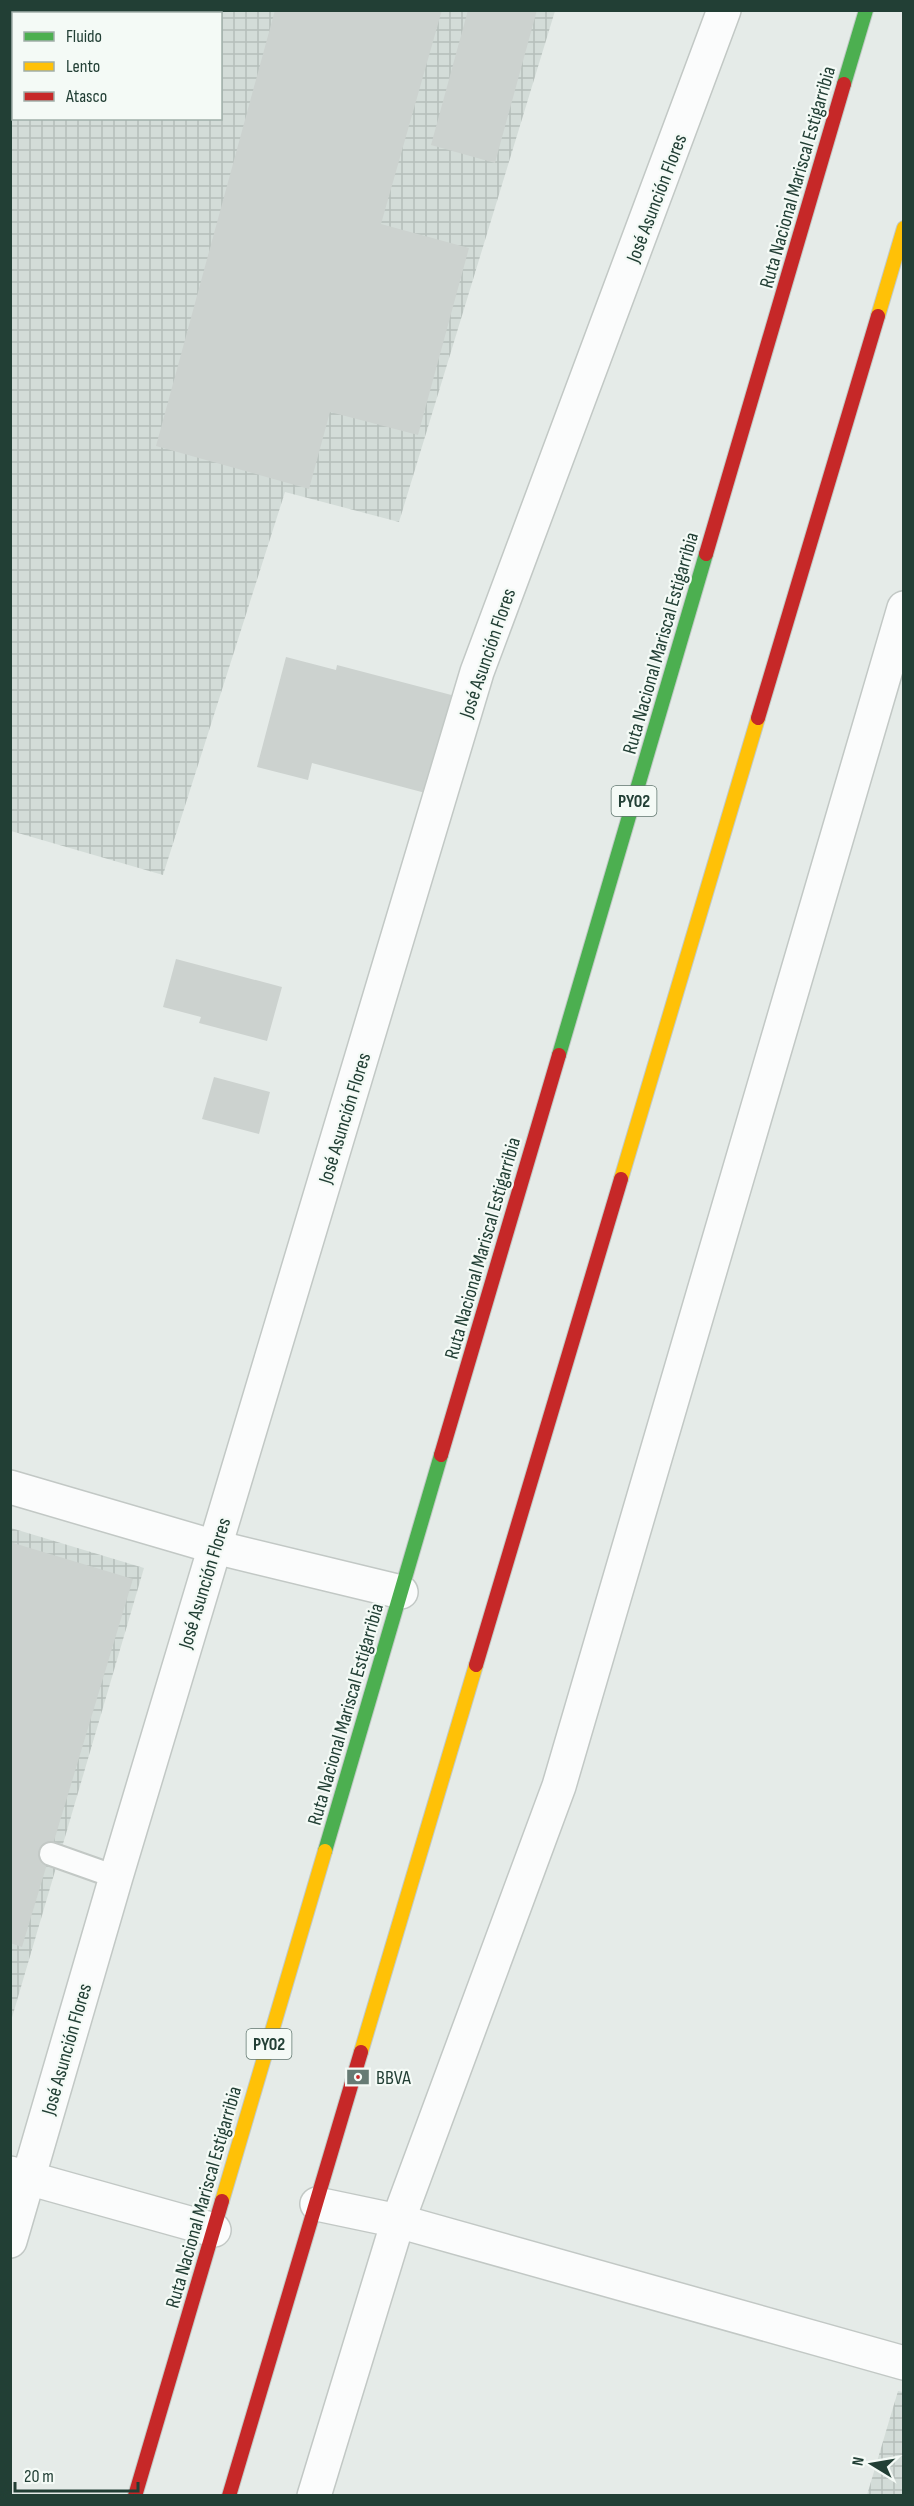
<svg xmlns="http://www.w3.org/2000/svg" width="914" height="2506" viewBox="0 0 914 2506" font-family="'Sofia Sans Condensed',sans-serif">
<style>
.industrial{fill:url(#industrial-grid);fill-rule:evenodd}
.building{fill:#ccd2cf}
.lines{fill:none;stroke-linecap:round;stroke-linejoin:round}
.lane-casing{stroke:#c2c8c5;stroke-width:26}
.street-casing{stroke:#c2c8c5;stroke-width:36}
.fast-casing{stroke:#c1cac7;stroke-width:16}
.slow-casing{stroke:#c1cac7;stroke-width:16}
.jam-casing{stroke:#c1cac7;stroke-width:16}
.lane{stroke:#fbfcfc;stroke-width:22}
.street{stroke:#fbfcfc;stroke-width:33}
.fast{stroke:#4caf50;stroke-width:14}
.slow{stroke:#ffc107;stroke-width:14}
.jam{stroke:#c62828;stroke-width:14}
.labels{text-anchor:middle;stroke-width:4.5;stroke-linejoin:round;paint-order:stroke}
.shield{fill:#f4faf6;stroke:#61776f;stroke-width:1.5}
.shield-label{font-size:18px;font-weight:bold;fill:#223f35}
.street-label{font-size:20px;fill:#223f35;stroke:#f4faf6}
.poi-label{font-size:20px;fill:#223f35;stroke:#f4faf6;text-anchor:start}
</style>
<defs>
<pattern id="industrial-grid" width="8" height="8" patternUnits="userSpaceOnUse" patternTransform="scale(1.5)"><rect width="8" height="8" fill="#d3dcd8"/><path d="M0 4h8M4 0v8" fill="none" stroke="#b5beba"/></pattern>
</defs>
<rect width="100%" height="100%" fill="#e5ebe8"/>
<g class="industrial">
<path d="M 10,11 L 555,11 L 399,522 L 285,492 L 163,875 L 11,831 ZM 14,14 L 220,14 L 220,118 L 14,118 Z"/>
<path d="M 11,1528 L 144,1568 L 11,2021 Z"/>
<path d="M 898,2391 L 903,2392 L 903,2495 L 867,2495 Z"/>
</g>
<g class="building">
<path d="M 275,10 L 442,10 L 381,224 L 469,248 L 418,435 L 330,412 L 309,489 L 156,446 Z"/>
<path d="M 468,10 L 537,10 L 495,163 L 431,145 Z"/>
<path d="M 286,657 L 336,670 L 337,665 L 459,697 L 433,795 L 312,763 L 308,780 L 257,767 Z"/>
<path d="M 176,959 L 282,987 L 267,1041 L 199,1023 L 201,1017 L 163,1007 Z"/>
<path d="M 214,1077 L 270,1092 L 259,1134 L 202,1119 Z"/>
<path d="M 10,1542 L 133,1579 L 22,1947 L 10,1943 Z"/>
</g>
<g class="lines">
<g class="lane-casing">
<path id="lane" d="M 51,1854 L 116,1877"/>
</g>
<g class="street-casing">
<g id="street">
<path d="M 10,1487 L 215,1547 L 401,1592"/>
<path d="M 10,2173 L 214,2230"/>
<path d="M 317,2204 L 398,2221 L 904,2363"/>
<path d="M 10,2241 L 116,1877 L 477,672 L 724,10"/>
<path d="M 314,2496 L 398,2221 L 559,1786 L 904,608"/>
</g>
</g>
<g class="fast-casing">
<g id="fast">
<path d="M 844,84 L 866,10"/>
<path d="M 559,1055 L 706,554"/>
<path d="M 325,1851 L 441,1455"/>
</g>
</g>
<g class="slow-casing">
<g id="slow">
<path d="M 878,316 L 904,228"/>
<path d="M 621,1179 L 758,718"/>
<path d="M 361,2052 L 476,1665"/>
<path d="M 222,2201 L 325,1851"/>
</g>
</g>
<g class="jam-casing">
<g id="jam">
<path d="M 706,554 L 844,84"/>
<path d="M 758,718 L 878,316"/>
<path d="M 441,1455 L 559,1055"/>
<path d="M 476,1665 L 621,1179"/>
<path d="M 135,2496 L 222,2201"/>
<path d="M 229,2496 L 361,2052"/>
</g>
</g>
<use href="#lane" class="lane"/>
<use href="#street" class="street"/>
<use href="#fast" class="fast"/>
<use href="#slow" class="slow"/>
<use href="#jam" class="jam"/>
</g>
<defs>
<g id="bank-bare" transform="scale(1.8)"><path d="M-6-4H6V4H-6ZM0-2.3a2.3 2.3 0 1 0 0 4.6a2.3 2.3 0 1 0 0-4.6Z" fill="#667b74" stroke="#f4faf6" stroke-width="2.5" paint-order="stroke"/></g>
</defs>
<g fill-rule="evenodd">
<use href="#bank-bare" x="358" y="2077"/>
</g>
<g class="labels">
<g class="shield">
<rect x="611.5" y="786" width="45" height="30" rx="4.5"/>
<rect x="246.5" y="2029" width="45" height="30" rx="4.5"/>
</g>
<g class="shield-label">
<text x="634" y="807">PY02</text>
<text x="269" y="2050">PY02</text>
</g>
<g class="street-label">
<text transform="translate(797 177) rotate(-74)" y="7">Ruta Nacional Mariscal Estigarribia</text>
<text transform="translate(656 198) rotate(-69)" y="7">José Asunción Flores</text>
<text transform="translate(660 643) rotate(-74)" y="7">Ruta Nacional Mariscal Estigarribia</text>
<text transform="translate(487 653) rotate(-71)" y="7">José Asunción Flores</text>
<text transform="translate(344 1118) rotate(-73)" y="7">José Asunción Flores</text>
<text transform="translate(482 1248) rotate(-74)" y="7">Ruta Nacional Mariscal Estigarribia</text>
<text transform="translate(204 1583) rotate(-73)" y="7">José Asunción Flores</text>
<text transform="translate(345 1714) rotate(-74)" y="7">Ruta Nacional Mariscal Estigarribia</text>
<text transform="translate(66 2049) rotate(-74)" y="7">José Asunción Flores</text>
<text transform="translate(203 2197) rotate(-74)" y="7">Ruta Nacional Mariscal Estigarribia</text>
</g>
<g class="poi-label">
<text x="376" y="2084">BBVA</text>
</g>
</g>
<rect width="914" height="2506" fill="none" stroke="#223f35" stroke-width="24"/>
<rect x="12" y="12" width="210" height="108" fill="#f4faf6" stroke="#a0afa9" stroke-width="1.5"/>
<rect x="24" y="32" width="30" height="9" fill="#4caf50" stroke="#a0afa9" stroke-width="1.5"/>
<text x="66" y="42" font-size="18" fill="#223f35">Fluido</text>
<rect x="24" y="62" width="30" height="9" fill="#ffc107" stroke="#a0afa9" stroke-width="1.5"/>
<text x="66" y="72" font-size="18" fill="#223f35">Lento</text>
<rect x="24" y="92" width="30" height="9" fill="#c62828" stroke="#a0afa9" stroke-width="1.5"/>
<text x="66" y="102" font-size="18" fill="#223f35">Atasco</text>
<g transform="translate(872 2464) rotate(281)" stroke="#f4faf6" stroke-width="4.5" paint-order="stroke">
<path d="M0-4.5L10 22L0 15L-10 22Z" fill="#223f35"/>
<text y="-9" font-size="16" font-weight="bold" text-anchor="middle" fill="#223f35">N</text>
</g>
<path d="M15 2482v9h123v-9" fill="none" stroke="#223f35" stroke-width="3"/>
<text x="24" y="2482" font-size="18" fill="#223f35" stroke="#f4faf6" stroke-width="4.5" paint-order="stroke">20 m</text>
</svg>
